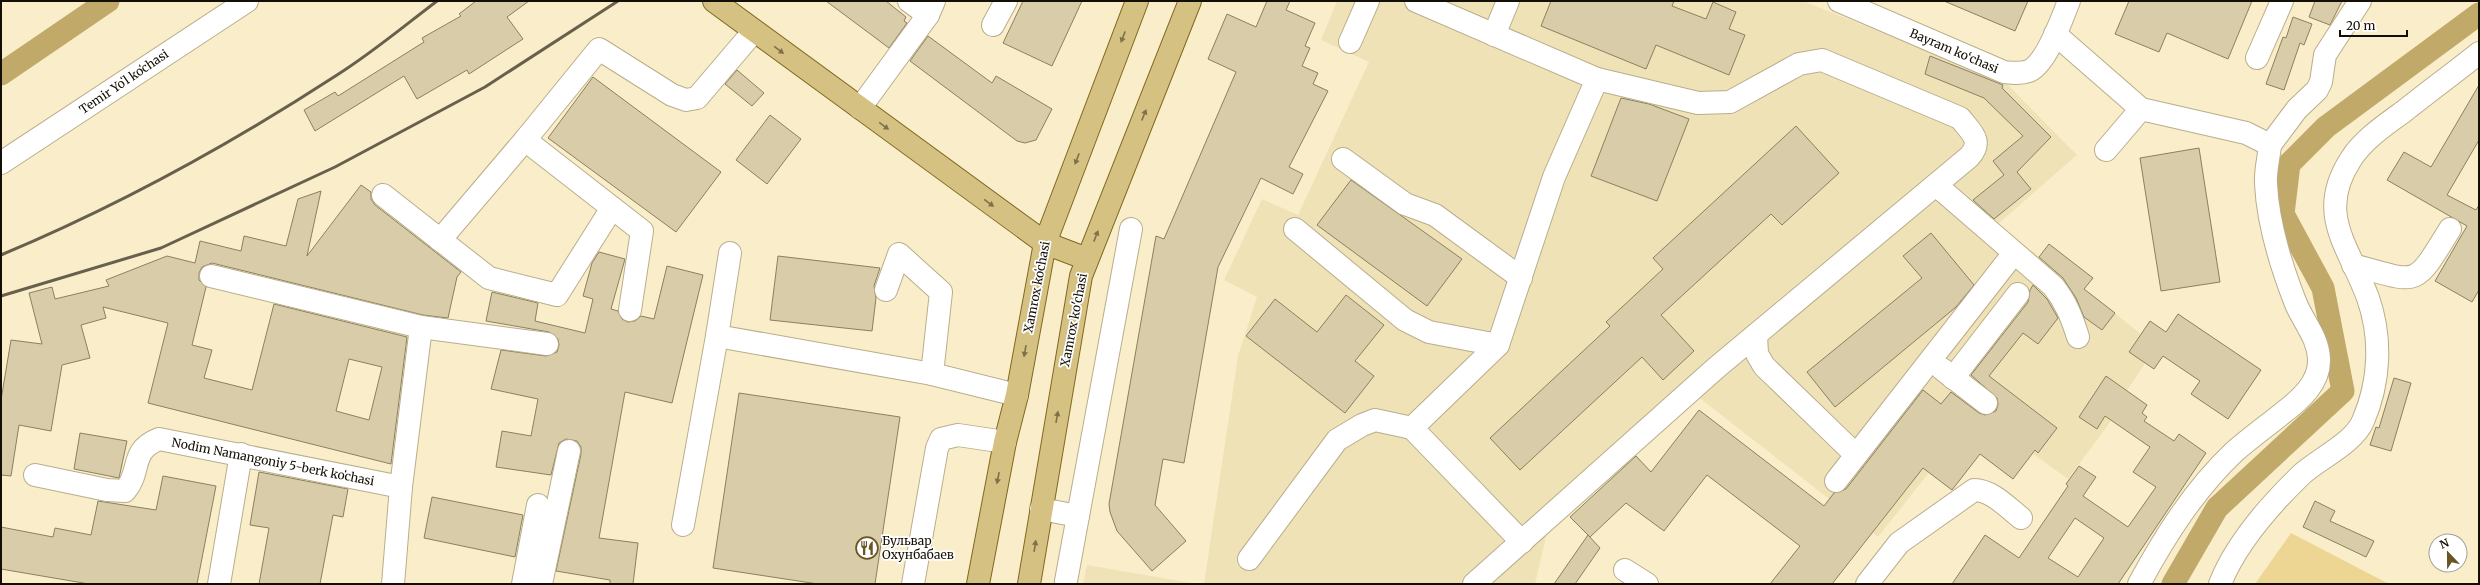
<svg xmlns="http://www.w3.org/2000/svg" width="2480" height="585" viewBox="0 0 2480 585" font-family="Merriweather,serif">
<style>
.built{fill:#f0e2b7}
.green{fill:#edd594}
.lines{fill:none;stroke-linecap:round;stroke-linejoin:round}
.canal{stroke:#c1aa69;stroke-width:23}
.building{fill:#d8cca9;stroke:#8b805f;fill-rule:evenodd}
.minor-casing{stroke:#b9ad8b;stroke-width:24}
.major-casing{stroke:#7f6820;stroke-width:24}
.minor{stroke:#fff;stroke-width:22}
.major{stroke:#d5c182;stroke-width:22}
.rail{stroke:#67604c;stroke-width:3}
.oneway{fill:#7e7149}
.labels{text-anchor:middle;stroke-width:3.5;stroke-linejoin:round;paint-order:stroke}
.street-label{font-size:12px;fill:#140f04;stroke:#fff}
.poi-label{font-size:12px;fill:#140f04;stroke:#fff;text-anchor:start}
</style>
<rect width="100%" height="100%" fill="#faeeca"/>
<g class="built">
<path d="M 1337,1 L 1803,1 L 2005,82 L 2077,155 L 1998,224 L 2082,291 L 2084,289 L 2141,334 L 2137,340 L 2153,351 L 2109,418 L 2111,421 L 2068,479 L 1976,413 L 1878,537 L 1693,393 L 1548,528 L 1535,584 L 1204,584 L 1238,356 L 1257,297 L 1224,280 L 1262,199 L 1298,215 L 1369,62 L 1321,40 Z"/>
<path d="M 1087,565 L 1197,584 L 1083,584 Z"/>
</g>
<path class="green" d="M 2291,533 L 2389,584 L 2255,584 Z"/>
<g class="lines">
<g class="canal">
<path d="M 1,74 L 108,1"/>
<path d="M 2173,584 L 2217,508 L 2343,391 L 2323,288 L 2283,214 L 2289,164 L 2326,127 L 2479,14"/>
</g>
</g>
<g class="building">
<path d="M 476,1 L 529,1 L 507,17 L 523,39 L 469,74 L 467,70 L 417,99 L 404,76 L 315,131 L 304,110 L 335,92 L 338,96 L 424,42 L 422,38 L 461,16 L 459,14 Z"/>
<path d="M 826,1 L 886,1 L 906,17 L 904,21 L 907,23 L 889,48 Z"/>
<path d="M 1023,1 L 1082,1 L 1052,66 L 1003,43 Z"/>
<path d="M 1267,1 L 1290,1 L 1286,10 L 1315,23 L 1305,46 L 1310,48 L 1302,66 L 1318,73 L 1313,84 L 1328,91 L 1289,167 L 1303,174 L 1293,194 L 1261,178 L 1218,267 L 1184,463 L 1163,459 L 1155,505 L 1186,541 L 1152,571 L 1117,531 L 1110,512 L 1109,504 L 1156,236 L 1164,239 L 1236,72 L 1208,59 L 1227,14 L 1256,27 Z"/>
<path d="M 1551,1 L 1674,1 L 1672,6 L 1706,19 L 1713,2 L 1736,12 L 1729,29 L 1745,35 L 1729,75 L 1656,45 L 1646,69 L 1541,26 Z"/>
<path d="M 1944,1 L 2028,1 L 2015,31 Z"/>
<path d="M 2129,1 L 2252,1 L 2228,59 L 2167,33 L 2159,52 L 2115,34 Z"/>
<path d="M 2315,1 L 2342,1 L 2330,25 L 2309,17 Z"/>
<path d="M 2293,17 L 2312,24 L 2304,45 L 2300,43 L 2284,90 L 2266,84 L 2283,37 L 2286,38 Z"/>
<path d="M 928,36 L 992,83 L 996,76 L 1052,109 L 1036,140 L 1025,143 L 1017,141 L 910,61 Z"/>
<path d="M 1930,56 L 2003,85 L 2002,88 L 2051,137 L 2017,172 L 2031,189 L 1994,219 L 1973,200 L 2004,175 L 1993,161 L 2023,136 L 1984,98 L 1925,74 Z"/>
<path d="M 737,70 L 764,93 L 752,106 L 725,84 Z"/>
<path d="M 593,77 L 721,172 L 676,232 L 548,138 Z"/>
<path d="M 2479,85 L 2479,140 L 2447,195 L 2476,210 L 2479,205 L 2479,290 L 2472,302 L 2435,281 L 2467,226 L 2387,180 L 2404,152 L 2431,167 Z"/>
<path d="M 1621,98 L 1649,104 L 1689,119 L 1657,201 L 1591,176 Z"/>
<path d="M 770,115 L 801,139 L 767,184 L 736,160 Z"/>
<path d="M 1796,126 L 1839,173 L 1782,225 L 1771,214 L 1661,315 L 1694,351 L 1663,380 L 1642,357 L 1520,470 L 1490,438 L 1610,326 L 1606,322 L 1663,269 L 1653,258 Z"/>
<path d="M 2199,148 L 2220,282 L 2161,291 L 2140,158 Z"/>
<path d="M 1351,180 L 1462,259 L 1427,306 L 1317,225 Z"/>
<path d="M 361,185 L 371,192 L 371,199 L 375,205 L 461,272 L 457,277 L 448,318 L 423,315 L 212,263 L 202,267 L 199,273 L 199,280 L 206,287 L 192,345 L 212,350 L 204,378 L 252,390 L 274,304 L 407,337 L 391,464 L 148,403 L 168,323 L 103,307 L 106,318 L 81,325 L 90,358 L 62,365 L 51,431 L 19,425 L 11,476 L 1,475 L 1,400 L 11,340 L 42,344 L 29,293 L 52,287 L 55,299 L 109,286 L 106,280 L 167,256 L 195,263 L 200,241 L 241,251 L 244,236 L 286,246 L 298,199 L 321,191 L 307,256 ZM 349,359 L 382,367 L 369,420 L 336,411 Z"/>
<path d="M 1931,233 L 1974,285 L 1956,307 L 1835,407 L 1807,372 L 1922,278 L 1903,256 Z"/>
<path d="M 2049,244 L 2093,278 L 2084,289 L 2115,313 L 2102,330 L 2084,317 L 2076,298 L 2063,278 L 2039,257 Z"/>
<path d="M 599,252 L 625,259 L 611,309 L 618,311 L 622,319 L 628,322 L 635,321 L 641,316 L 654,319 L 667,266 L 703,275 L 672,403 L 625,392 L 599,538 L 638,543 L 633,584 L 610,584 L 610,580 L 556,571 L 581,454 L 581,447 L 577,441 L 566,439 L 559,443 L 551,475 L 496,467 L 502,431 L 531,436 L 538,399 L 491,389 L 501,350 L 546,356 L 557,352 L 559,345 L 558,339 L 549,332 L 486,321 L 492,292 L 538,303 L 535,321 L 585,333 L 593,299 L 583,296 L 592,263 Z"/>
<path d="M 778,256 L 880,268 L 874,286 L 876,298 L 872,331 L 770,320 Z"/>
<path d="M 2033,285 L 2047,299 L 2058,318 L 2038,344 L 2023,333 L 1989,376 L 2057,428 L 2038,453 L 2035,450 L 2013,479 L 1980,454 L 1952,490 L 1923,468 L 1832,584 L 1770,584 L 1800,546 L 1707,475 L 1664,531 L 1626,503 L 1590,537 L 1570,517 L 1636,456 L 1651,472 L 1699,410 L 1824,506 L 1834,493 L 1846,489 L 1923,390 L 1941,404 L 1951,392 L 1979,413 L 1985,415 L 1996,411 L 1998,404 L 1997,398 L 1971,375 L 2028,302 L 2030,290 Z"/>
<path d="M 1346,295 L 1384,325 L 1355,361 L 1374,376 L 1345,413 L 1246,336 L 1275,299 L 1317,332 Z"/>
<path d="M 2178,314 L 2261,370 L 2228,419 L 2191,394 L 2200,381 L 2163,356 L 2154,369 L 2129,352 L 2150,321 L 2166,332 Z"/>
<path d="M 2106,376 L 2147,405 L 2142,413 L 2147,417 L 2144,421 L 2174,441 L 2179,434 L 2206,453 L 2118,584 L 1952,584 L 1985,535 L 2019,558 L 2068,486 L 2066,484 L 2079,466 L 2096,477 L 2083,496 L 2128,527 L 2156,487 L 2133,472 L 2150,447 L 2105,416 L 2097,429 L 2079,417 ZM 2075,518 L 2104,538 L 2078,577 L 2048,558 Z"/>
<path d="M 2394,378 L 2411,383 L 2391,451 L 2370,445 L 2376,427 L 2379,428 Z"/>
<path d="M 739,393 L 900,417 L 875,584 L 818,584 L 713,568 Z"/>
<path d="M 80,433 L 127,441 L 119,478 L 74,469 Z"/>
<path d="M 259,472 L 348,489 L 343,517 L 333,515 L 320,584 L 259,584 L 269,528 L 250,525 Z"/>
<path d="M 163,476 L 216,486 L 197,584 L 89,584 L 1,569 L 1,527 L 53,537 L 55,528 L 91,535 L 98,501 L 156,510 Z"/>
<path d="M 432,497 L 523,515 L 515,557 L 424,538 Z"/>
<path d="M 2315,501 L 2335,511 L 2330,521 L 2374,541 L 2366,557 L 2303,527 Z"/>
<path d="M 1588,535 L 1600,548 L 1575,584 L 1554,584 Z"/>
</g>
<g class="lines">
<g class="minor-casing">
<g id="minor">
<path d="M 909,1 L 928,15"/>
<path d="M 1416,1 L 1597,79 L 1698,103 L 1730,102 L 1799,64 L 1822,60 L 1960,118 C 1971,132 1984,141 1969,157 L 1716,368 L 1474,584"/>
<path d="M 1839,1 L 2004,72 C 2013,73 2021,74 2029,71 C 2047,63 2062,18 2069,1"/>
<path d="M 993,25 L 1006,1"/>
<path d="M 2055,34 L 2141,109 L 2246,133 L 2270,145 C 2269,157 2265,171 2266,184 C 2268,225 2281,266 2296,304 C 2304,323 2318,337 2319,359 C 2320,382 2301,399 2284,412 C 2268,425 2250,438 2234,452 C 2194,490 2165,536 2139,584"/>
<path d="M 1494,35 L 1508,1"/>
<path d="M 1350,42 L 1368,1"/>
<path d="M 2257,58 L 2282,1"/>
<path d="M 860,108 L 928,15 L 934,1"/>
<path d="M 2270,145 L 2297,109 L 2317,90 L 2321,82 L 2325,55 L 2360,1"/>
<path d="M 2106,150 L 2141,109"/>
<path d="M 1343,159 L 1405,204 L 1435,215 L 1521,278"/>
<path d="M 1,163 L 247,1"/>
<path d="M 1936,185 L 2053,286 C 2066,302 2072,318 2078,337"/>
<path d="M 383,195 L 489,278 L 557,295 L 612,208"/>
<path d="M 1295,229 L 1405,320 L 1429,332 L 1498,345"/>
<path d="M 440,240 L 525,140"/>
<path d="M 730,253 L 717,336 L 932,374 L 1017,395"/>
<path d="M 2353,265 C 2420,283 2413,289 2450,229"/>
<path d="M 211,276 L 421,327 L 401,487 L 393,584"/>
<path d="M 886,290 L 899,254 L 941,292 L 932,374"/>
<path d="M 630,310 L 642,231 L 525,140 L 599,49 L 672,95 L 686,100 L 697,98 L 754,31"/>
<path d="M 421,327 L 547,344"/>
<path d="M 1756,335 L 1757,354 L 1764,366 L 1856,455"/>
<path d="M 1942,369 L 1986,403"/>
<path d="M 1953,378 L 2018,294"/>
<path d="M 35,475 L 107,490 L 125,491 C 142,471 129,451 159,439 L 401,487"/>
<path d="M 1836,481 L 2014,253"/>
<path d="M 1041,509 L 1078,516 L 1131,229"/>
<path d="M 683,525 L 717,336"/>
<path d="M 1522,542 L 1412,428 L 1498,345 L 1554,177 L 1597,79"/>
<path d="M 1249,559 L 1337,440 L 1362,425 L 1375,420 L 1412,428"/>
<path d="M 1625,570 L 1647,584"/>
<path d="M 1066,581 L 1078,516"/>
<path d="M 219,584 L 241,454"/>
<path d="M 523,584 L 538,505"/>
<path d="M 541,584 L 569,451"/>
<path d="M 913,584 L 937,448 L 941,439 L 958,435 L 1005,442"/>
<path d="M 1867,584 L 1899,543 L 1974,490 C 1992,490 2008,508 2021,518"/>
<path d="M 2220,584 C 2236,543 2270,505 2301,475 C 2318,459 2354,443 2363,421 C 2380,382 2382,338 2368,298 C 2349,246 2315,214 2351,159 C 2363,140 2385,125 2403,112 C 2428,92 2454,73 2479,53"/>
</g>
</g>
<g class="major-casing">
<g id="major">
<path d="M 714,1 L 1045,243 L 1087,259"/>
<path d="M 978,584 L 1005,442 L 1017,395 L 1045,243 L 1137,1"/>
<path d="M 1029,584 L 1081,276 L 1190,1"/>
</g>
</g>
<use href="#minor" class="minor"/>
<use href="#major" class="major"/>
<g class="rail">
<path d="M 1,255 C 118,206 231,144 337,75 C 372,53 404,26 437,1"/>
<path d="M 1,296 L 161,248 L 335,167 L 485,87 L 618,1"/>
</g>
</g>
<defs><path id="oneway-solid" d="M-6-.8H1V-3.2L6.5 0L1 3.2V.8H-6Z"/></defs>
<g class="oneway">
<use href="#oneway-solid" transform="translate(1123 37) rotate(111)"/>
<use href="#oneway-solid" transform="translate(779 50) rotate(37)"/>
<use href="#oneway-solid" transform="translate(1144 115) rotate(-68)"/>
<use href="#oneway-solid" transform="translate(884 126) rotate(36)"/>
<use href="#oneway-solid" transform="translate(1077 159) rotate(111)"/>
<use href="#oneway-solid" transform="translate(989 203) rotate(36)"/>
<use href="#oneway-solid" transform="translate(1096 236) rotate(-69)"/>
<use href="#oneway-solid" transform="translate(1025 351) rotate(100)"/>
<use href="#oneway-solid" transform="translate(1057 417) rotate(-80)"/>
<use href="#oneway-solid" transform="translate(998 478) rotate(101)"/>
<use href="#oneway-solid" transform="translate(1035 546) rotate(-81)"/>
</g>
<defs>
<g id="restaurant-ring" transform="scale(1.15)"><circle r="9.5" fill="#fff" stroke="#685724" stroke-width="1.5"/><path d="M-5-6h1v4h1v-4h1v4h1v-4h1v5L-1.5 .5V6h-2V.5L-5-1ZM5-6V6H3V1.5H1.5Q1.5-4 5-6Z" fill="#685724"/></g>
</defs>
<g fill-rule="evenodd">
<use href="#restaurant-ring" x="867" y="548"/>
</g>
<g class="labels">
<g class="street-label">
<text transform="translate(1954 51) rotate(23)" y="4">Bayram ko‘chasi</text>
<text transform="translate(124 82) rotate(-34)" y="4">Temir Yoʻl koʻchasi</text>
<text transform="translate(1037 287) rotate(-79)" y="4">Xamrox koʻchasi</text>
<text transform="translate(1074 320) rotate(-79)" y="4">Xamrox ko'chasi</text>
<text transform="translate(273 462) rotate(11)" y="4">Nodim Namangoniy 5-berk koʻchasi</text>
</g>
<g class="poi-label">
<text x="882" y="545">Бульвар<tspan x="882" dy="14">Охунбабаев</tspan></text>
</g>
</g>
<rect width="2480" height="585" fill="none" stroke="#140f04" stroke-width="4"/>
<g transform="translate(2448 553) rotate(338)"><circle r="19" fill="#ffffff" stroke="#a19f9b"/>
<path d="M0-3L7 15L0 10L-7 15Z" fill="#685724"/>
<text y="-6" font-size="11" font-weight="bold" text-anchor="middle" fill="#140f04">N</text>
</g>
<path d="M2340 30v6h67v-6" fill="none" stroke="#140f04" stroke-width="2"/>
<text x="2346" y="30" font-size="12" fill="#140f04" stroke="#ffffff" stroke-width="3" paint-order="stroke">20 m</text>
</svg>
